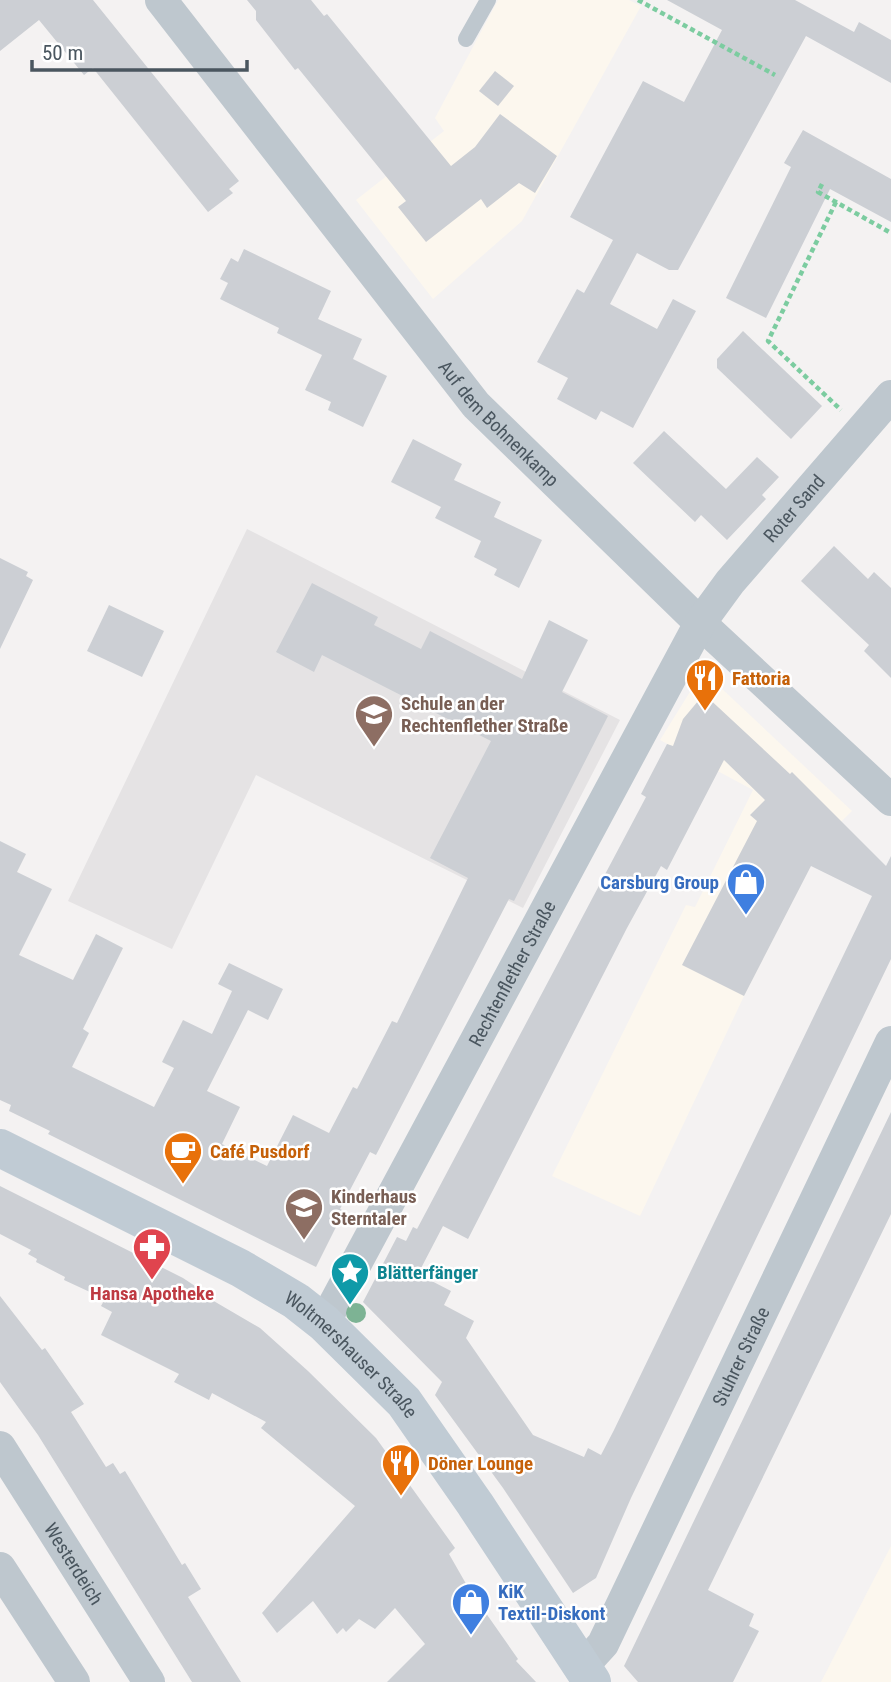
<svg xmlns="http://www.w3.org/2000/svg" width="891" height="1682" viewBox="0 0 891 1682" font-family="'Roboto Condensed',sans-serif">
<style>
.commercial{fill:#fcf7ee}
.education{fill:#e5e3e4}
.building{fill:#cccfd4;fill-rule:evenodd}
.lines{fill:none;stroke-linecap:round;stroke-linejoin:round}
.path{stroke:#7ccca0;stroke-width:4.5;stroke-dasharray:5 3.5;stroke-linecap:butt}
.lane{stroke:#bec7ce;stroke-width:16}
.street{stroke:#bec7ce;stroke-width:32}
.secondary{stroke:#c0cbd4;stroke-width:38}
.tree{fill:#7db394}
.labels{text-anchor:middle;stroke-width:5;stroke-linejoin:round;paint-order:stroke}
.street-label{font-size:19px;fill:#4a565f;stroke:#fff}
.food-label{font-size:19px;font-weight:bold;fill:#c56008;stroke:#fff;text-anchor:start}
.education-label{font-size:19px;font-weight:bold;fill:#785e54;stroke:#fff;text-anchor:start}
.shop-label{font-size:19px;font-weight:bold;fill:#366cbe;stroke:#fff;text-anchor:end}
.culture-label{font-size:19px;font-weight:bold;fill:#0d838f;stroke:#fff;text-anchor:start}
.health-label{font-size:19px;font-weight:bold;fill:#be3a42;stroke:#fff}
</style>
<rect width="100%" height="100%" fill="#f4f2f2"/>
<g class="commercial">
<path d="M 498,0 L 629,0 L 641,6 L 522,221 L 433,299 L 356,200 L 444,131 L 435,118 Z"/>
<path d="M 703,671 L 852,811 L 802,860 L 811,865 L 744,996 L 640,1216 L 552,1176 L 686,905 L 695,907 L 753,790 L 660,740 Z"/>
<path d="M 891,1546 L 891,1682 L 821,1682 Z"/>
</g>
<path class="education" d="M 247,529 L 620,720 L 523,908 L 256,775 L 172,949 L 68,901 Z"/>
<g class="building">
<path d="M 0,0 L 93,0 L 239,181 L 229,189 L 233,193 L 208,212 L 93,68 L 84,75 L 39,20 L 0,51 Z"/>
<path d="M 247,0 L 311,0 L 324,16 L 327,14 L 451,166 L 475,147 L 500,114 L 557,156 L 535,193 L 519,183 L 487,208 L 481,199 L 426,242 L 398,207 L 406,201 L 298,68 L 295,70 L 256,20 L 256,11 Z"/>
<path d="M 667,0 L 795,0 L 854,32 L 859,22 L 891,40 L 891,83 L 806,36 L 678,270 L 669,270 L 637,253 L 610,304 L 657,329 L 673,299 L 696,311 L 633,428 L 601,411 L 596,420 L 557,399 L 568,378 L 537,362 L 577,289 L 584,293 L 613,240 L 570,217 L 643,81 L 684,102 L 722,30 Z"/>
<path d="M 495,71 L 514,86 L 498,106 L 479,91 Z"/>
<path d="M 803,130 L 891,179 L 891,222 L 830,189 L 766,318 L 726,298 L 791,167 L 784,163 Z"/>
<path d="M 244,249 L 331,291 L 318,319 L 362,339 L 353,359 L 387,376 L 363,427 L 328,410 L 331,402 L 305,390 L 322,355 L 277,333 L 279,328 L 220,299 L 228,283 L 220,279 L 231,258 L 238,262 Z"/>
<path d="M 743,331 L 822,406 L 791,439 L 717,368 L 717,359 Z"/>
<path d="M 664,431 L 726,489 L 757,457 L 779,477 L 762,495 L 766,499 L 727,540 L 701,515 L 695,522 L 633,463 Z"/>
<path d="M 413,439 L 462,464 L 454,480 L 501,502 L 494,517 L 542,540 L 519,588 L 494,575 L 497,569 L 474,557 L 481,541 L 435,518 L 441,507 L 391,482 Z"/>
<path d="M 834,546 L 868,579 L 874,572 L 891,588 L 891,678 L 864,651 L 869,645 L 801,581 Z"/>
<path d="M 0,558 L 28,572 L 26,576 L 33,580 L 0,649 Z"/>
<path d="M 312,583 L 378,617 L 374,625 L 421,649 L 430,631 L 522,679 L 549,620 L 588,640 L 562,692 L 608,716 L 514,901 L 509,899 L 376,1155 L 370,1152 L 340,1209 L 344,1211 L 316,1267 L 48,1134 L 50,1131 L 9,1111 L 11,1105 L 0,1100 L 0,841 L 26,854 L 17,872 L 52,889 L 19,955 L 73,980 L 96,934 L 123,948 L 83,1029 L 89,1033 L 72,1067 L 154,1107 L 174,1068 L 162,1062 L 183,1020 L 212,1034 L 232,991 L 218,984 L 229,963 L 283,989 L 268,1020 L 248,1010 L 207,1091 L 240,1107 L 222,1144 L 267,1166 L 293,1115 L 329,1133 L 353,1087 L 357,1089 L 392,1021 L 397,1023 L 468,878 L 430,858 L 491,741 L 322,655 L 314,672 L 276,652 Z"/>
<path d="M 109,605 L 164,631 L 142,677 L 87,651 Z"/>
<path d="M 704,694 L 790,774 L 792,772 L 886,866 L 891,856 L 891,959 L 631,1498 L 596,1578 L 573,1593 L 503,1488 L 435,1395 L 442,1382 L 363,1302 L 397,1237 L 406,1241 L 413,1227 L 417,1229 L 646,797 L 641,794 L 667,744 L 673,746 L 683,719 ZM 724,760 L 765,800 L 750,815 L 757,821 L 682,965 L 744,996 L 811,866 L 872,896 L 614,1430 L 601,1455 L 588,1448 L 584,1457 L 533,1435 L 466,1338 L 474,1321 L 444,1305 L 451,1291 L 418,1274 L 443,1226 L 468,1239 L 627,928 L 661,866 L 667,870 Z"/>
<path d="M 891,1112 L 891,1214 L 708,1590 L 754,1614 L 749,1626 L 759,1631 L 733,1682 L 638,1682 L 624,1666 Z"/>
<path d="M 0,1186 L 183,1278 L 201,1290 L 200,1293 L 260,1328 L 308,1371 L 376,1438 L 455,1548 L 449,1554 L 469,1589 L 518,1659 L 516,1661 L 536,1682 L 387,1682 L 425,1644 L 395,1608 L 375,1629 L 359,1619 L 346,1632 L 343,1628 L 337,1634 L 313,1601 L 277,1633 L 262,1613 L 355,1506 L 261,1428 L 266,1422 L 212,1393 L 209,1400 L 174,1382 L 179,1374 L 101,1335 L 112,1312 L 101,1306 L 105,1299 L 64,1280 L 65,1277 L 36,1262 L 37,1259 L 28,1254 L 31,1250 L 0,1234 Z"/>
<path d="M 0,1296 L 42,1350 L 45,1348 L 84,1404 L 71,1412 L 106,1467 L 113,1463 L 120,1474 L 125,1471 L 182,1565 L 185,1563 L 201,1589 L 188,1597 L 241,1682 L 192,1682 L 38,1435 L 0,1382 Z"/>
</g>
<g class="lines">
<g class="path">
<path d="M 638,0 L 775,75"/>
<path d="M 822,184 L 818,192 L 891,233"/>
<path d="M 836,202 L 768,341 L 841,410"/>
</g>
<path class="lane" d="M 466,39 L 488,0"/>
<g class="street">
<path id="s1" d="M 161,0 L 476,405 L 700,623 L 891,800"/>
<path id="s2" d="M 324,1323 L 700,623 L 730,582 L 891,396"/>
<path id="s3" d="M 0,1447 L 149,1682"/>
<path d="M 0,1568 L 74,1682"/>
<path id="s4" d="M 582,1667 L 603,1644 L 891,1042"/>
</g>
<path class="secondary" id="s5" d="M 0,1148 L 240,1268 L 296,1301 L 324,1323 L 404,1402 L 475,1504 L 592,1682"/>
</g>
<circle class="tree" cx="356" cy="1313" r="10"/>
<defs>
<g id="restaurant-pin" transform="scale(2.0125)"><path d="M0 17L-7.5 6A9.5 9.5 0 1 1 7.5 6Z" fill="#e8710a" stroke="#fff"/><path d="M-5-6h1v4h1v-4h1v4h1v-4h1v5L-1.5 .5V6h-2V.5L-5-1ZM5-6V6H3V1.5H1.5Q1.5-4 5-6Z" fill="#fff"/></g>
<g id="school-pin" transform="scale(2.0125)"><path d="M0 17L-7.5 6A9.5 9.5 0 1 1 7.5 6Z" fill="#8d6e63" stroke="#fff"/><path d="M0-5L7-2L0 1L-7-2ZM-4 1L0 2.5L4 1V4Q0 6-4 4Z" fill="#fff"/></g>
<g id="shop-pin" transform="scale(2.0125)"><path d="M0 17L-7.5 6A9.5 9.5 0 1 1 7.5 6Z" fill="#3f7fe0" stroke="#fff"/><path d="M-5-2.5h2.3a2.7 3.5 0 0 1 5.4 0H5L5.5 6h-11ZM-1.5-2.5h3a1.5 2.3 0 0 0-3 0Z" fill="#fff"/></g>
<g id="cafe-pin" transform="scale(2.0125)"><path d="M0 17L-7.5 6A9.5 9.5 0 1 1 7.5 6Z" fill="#e8710a" stroke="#fff"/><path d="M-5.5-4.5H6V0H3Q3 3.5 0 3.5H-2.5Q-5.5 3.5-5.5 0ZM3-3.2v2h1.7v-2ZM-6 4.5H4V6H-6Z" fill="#fff"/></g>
<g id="pharmacy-pin" transform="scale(2.0125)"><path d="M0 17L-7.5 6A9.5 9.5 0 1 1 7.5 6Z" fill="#e0444e" stroke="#fff"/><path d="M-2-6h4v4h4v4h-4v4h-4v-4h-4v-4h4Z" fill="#fff"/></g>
<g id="sight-pin" transform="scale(2.0125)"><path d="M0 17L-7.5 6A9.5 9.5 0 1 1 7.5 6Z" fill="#0f9aa8" stroke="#fff"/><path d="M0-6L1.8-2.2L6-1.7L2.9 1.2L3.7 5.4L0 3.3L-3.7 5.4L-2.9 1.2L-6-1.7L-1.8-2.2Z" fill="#fff"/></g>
</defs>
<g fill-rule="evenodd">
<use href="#restaurant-pin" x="705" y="678"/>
<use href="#school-pin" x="374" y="714"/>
<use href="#shop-pin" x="746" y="882"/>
<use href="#cafe-pin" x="183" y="1151"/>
<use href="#school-pin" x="304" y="1207"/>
<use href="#pharmacy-pin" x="152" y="1247"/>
<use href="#sight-pin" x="350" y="1272"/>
<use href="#restaurant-pin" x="401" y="1463"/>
<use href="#shop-pin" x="471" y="1602"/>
</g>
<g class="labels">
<g class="street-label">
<text dy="7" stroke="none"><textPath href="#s1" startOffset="542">Auf dem Bohnenkamp</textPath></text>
<text dy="7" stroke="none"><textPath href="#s2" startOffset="943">Roter Sand</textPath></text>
<text dy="7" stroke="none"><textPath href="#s2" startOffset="397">Rechtenflether Straße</textPath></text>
<text dy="7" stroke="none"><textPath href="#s5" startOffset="410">Woltmershauser Straße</textPath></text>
<text dy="7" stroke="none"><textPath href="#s4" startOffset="350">Stuhrer Straße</textPath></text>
<text dy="7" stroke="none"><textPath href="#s3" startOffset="138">Westerdeich</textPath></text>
</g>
<g class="food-label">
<text x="732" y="685">Fattoria</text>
<text x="210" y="1158">Café Pusdorf</text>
<text x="428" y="1470">Döner Lounge</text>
</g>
<g class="education-label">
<text x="401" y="710">Schule an der<tspan x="401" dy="22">Rechtenflether Straße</tspan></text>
<text x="331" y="1203">Kinderhaus<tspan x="331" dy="22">Sterntaler</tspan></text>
</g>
<g class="shop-label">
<text x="719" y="889">Carsburg Group</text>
<text x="498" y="1598" text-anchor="start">KiK<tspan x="498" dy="22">Textil-Diskont</tspan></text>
</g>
<g class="culture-label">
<text x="377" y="1279">Blätterfänger</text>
</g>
<g class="health-label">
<text x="152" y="1300">Hansa Apotheke</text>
</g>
</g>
<path d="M32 60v10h215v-10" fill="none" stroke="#4a565f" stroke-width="3.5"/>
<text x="42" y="60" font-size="21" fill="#4a565f" stroke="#ffffff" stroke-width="5" paint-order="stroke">50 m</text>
</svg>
